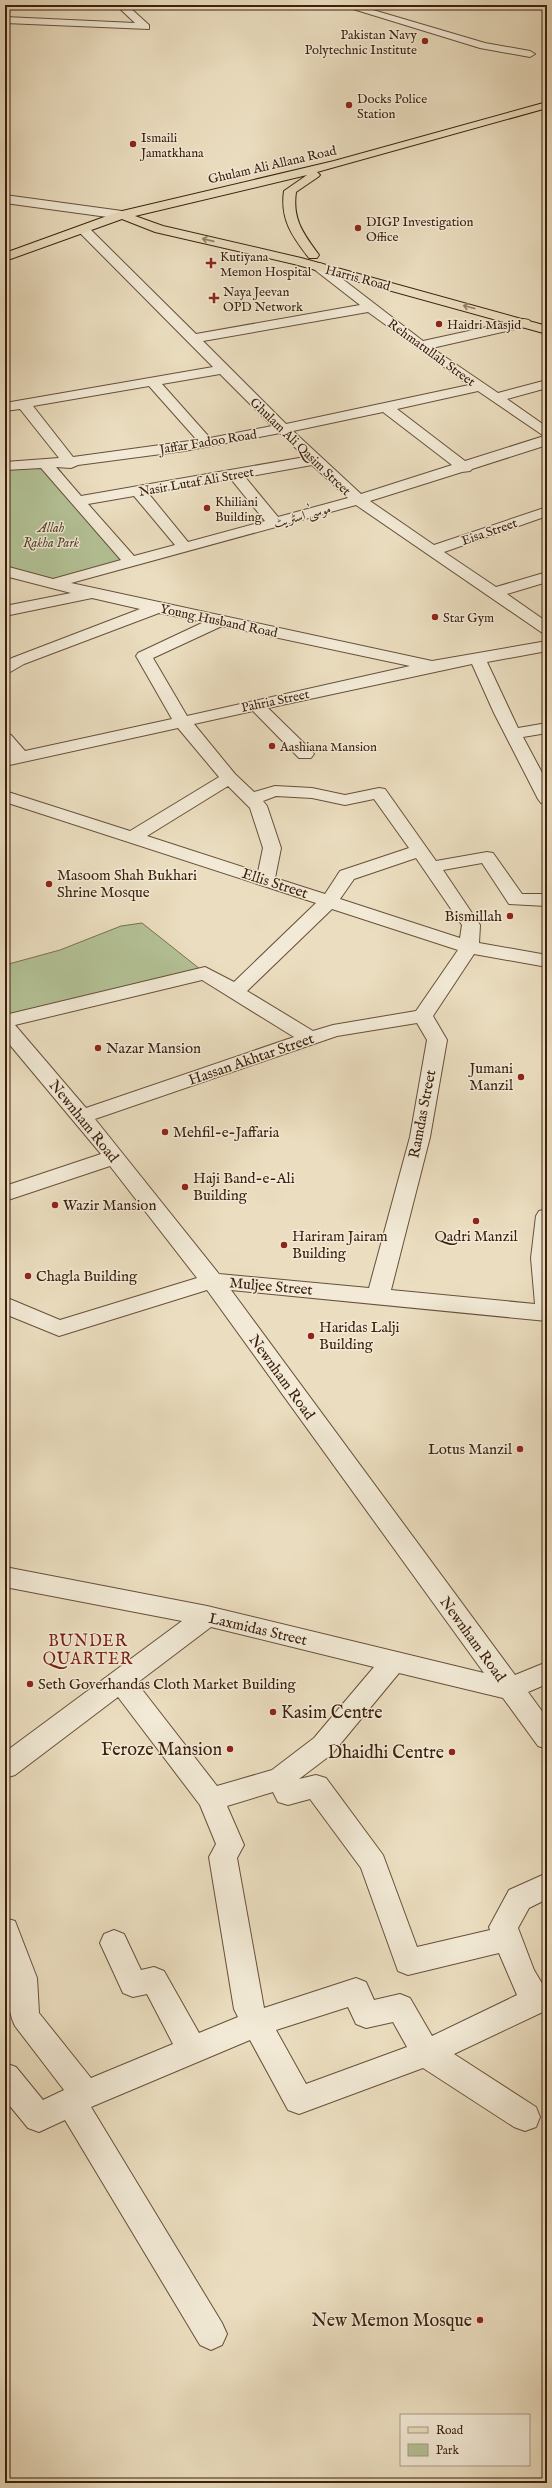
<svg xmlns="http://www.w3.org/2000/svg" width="552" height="2488" viewBox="0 0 552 2488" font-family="'IM FELL English',Amiri,serif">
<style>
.green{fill:#b3c296;stroke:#787152}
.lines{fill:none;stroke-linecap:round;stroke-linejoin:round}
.minor-casing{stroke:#68503a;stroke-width:2}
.major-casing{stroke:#3c200e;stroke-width:2}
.minor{fill:#f2ead6;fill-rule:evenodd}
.major{fill:#ebdec0;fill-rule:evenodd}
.oneway{stroke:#947f67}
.poi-dot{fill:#8f2418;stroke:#f2ead6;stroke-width:1.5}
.labels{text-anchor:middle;stroke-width:3;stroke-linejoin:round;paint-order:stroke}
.far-poi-label{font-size:13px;fill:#3c200e;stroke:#f2ead6;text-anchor:start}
.far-street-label{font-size:13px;fill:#3c200e;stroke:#f2ead6}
.far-park-label{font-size:13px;font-style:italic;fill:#5a4830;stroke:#f2ead6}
.poi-label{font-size:15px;fill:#3c200e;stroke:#f2ead6;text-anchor:start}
.street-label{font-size:15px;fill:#3c200e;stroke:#f2ead6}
.neighbourhood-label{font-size:16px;letter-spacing:1px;fill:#7a1f14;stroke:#f2ead6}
.near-poi-label{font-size:18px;fill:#3c200e;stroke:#f2ead6;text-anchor:end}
</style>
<rect width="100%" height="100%" fill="#ebdec0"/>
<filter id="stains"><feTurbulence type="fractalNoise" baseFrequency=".005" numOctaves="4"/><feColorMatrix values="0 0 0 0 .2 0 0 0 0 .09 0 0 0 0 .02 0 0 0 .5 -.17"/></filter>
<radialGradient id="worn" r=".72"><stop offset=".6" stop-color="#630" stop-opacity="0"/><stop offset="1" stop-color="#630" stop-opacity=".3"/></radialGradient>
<g class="green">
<path d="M 55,464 L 127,558 L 55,583 L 5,571 L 5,466 Z"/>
<path d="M 142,923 L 205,973 L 5,1021 L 5,965 L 60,950 L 121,926 Z"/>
</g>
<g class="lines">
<g class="minor-casing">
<g id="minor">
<path d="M 116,5 L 127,5 L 149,25 L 149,29 L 5,23 L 5,17 L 135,23 Z"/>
<path d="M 340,5 L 356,5 L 485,43 L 530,51 L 535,54 L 530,57 L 480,48 Z"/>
<path d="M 5,195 L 122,211 L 128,215 L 122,219 L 5,203 Z"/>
<path d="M 83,225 L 87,226 L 196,334 L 360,305 L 315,270 L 313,267 L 319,263 L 323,264 L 423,341 L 524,319 L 529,320 L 531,323 L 529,326 L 432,348 L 498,393 L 547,380 L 547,388 L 507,399 L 547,427 L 547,445 L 472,469 L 470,471 L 462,472 L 370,501 L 434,545 L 547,507 L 547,516 L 444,552 L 496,587 L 547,572 L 547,582 L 507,594 L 547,622 L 547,634 L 541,632 L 356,505 L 71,583 L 432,661 L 547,641 L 547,651 L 487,662 L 518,728 L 547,723 L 547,733 L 523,737 L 547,782 L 547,804 L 541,803 L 538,799 L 494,713 L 472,664 L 268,708 L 311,750 L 314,754 L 311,758 L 299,758 L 253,711 L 194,724 L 235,774 L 254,792 L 275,786 L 312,788 L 345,795 L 379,788 L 385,789 L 436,861 L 487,852 L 493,853 L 522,894 L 547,894 L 547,906 L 509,904 L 482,863 L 443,870 L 480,925 L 479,943 L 547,955 L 547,967 L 474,954 L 433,1016 L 447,1040 L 430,1137 L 391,1290 L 535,1304 L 531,1258 L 536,1216 L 539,1211 L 547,1209 L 547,1321 L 231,1290 L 515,1675 L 547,1662 L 547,1684 L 528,1692 L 547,1718 L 547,1749 L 538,1746 L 503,1698 L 399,1673 L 332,1754 L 299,1779 L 316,1775 L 326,1778 L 383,1855 L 417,1947 L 490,1930 L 489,1927 L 509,1890 L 547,1873 L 547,1899 L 529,1908 L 518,1928 L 534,1970 L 543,1985 L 547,1984 L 547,2010 L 454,2054 L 536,2107 L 540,2117 L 536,2127 L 525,2131 L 514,2127 L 423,2068 L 299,2114 L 288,2110 L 250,2040 L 91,2107 L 222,2323 L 227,2334 L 222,2345 L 211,2350 L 200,2345 L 65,2120 L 39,2132 L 28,2128 L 5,2100 L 5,2063 L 16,2067 L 43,2100 L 64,2090 L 15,2026 C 3,2002 5,1946 5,1918 L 15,1921 L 37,1978 L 39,2013 L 91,2078 L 173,2044 L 147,1994 L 133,1997 L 123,1993 L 100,1943 L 104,1934 L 114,1930 L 124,1934 L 141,1970 L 154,1967 L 164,1971 L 199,2033 L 238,2017 L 234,2009 L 209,1857 L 216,1844 L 200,1805 L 118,1697 L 15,1775 L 5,1778 L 5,1752 L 182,1621 L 5,1587 L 5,1567 L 207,1606 L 484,1673 L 207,1290 L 59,1336 L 5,1314 L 5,1297 L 60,1320 L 197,1278 L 110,1166 L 5,1201 L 5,1186 L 101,1154 L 5,1039 L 5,1015 L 205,967 L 234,982 L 316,903 L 5,802 L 5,791 L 130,831 L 219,777 L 178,728 L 5,766 L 5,756 L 9,755 L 5,750 L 5,734 L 11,735 L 25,751 L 172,719 L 136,656 L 138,653 L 204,622 L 159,613 L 24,664 L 5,675 L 5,662 L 12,658 L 140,609 L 92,598 L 5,616 L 5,606 L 71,593 L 5,576 L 5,566 L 53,579 L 121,560 L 41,468 L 5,470 L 5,462 L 59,458 L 20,409 L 5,411 L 5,403 L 213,367 L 79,232 L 77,229 ZM 368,312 L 469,385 L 286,424 L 203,341 ZM 220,374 L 272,426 L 210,438 L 162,384 ZM 149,386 L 197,440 L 73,457 L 33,406 ZM 478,391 L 544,436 L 465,461 L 397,409 ZM 383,412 L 452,465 L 361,494 L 293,431 ZM 280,433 L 305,457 L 81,496 L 56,467 L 71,468 L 78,465 L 184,451 ZM 312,465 L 348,498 L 278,517 L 245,477 ZM 231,479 L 265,521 L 188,542 L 148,493 ZM 134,496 L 175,545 L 134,556 L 88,504 ZM 222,626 L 410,666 L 187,716 L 153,658 ZM 228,786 L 250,808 L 263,848 L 258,872 L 147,836 ZM 276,796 L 312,798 L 345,805 L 374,799 L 409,848 L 340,871 L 325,894 L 275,878 L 281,848 L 267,806 L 263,801 ZM 416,858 L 462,925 L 460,938 L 340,899 L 354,879 ZM 332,909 L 458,950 L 416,1011 L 333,1025 L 313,1031 L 247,991 ZM 202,980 L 294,1037 L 86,1108 L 15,1025 ZM 417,1023 L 427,1040 L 410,1137 L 369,1288 L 219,1274 L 95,1119 L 337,1036 ZM 211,1627 L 374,1667 L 314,1738 L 272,1770 L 217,1786 L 137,1683 ZM 273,1792 L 278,1802 L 288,1805 L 310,1799 L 361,1868 L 398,1971 L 408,1975 L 499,1953 L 517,1995 L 432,2036 L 410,1998 L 400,1994 L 374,2000 L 366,1982 L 356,1978 L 264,2008 L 237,1858 L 244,1845 L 227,1806 ZM 348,2007 L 356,2024 L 366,2028 L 393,2022 L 407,2047 L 306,2084 L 276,2030 Z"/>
</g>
</g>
<g class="major-casing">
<path id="major" d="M 547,102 L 547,108 L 317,172 L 320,175 L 318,177 L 296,192 C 292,220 304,234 319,255 L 317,258 L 309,258 C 292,236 280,219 284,191 L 307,175 L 135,216 L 163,226 L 301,258 L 547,326 L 547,334 L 294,264 L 155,232 L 122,219 L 5,261 L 5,253 L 118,212 L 334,161 Z"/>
</g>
<use href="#minor" class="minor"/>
<use href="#major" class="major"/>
</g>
<defs><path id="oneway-shaft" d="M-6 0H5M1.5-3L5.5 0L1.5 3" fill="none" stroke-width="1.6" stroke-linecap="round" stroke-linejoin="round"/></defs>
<g class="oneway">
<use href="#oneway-shaft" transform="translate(208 240) rotate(-167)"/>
<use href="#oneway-shaft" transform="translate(469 307) rotate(-165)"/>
</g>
<g class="poi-dot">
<circle cx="425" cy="41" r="4"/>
<circle cx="349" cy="105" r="4"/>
<circle cx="133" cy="144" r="4"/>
<circle cx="358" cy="228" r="4"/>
<path d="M209 257h4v4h4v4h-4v4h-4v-4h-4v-4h4z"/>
<path d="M212 292h4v4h4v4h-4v4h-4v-4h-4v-4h4z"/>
<circle cx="439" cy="324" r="4"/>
<circle cx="207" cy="508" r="4"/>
<circle cx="435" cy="617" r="4"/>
<circle cx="272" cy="746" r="4"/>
<circle cx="49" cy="884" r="4"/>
<circle cx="510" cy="916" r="4"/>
<circle cx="98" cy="1048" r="4"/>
<circle cx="521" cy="1077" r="4"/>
<circle cx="165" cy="1132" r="4"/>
<circle cx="185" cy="1187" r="4"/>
<circle cx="55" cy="1205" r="4"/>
<circle cx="476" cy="1221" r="4"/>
<circle cx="284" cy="1245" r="4"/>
<circle cx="28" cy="1276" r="4"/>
<circle cx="311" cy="1336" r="4"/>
<circle cx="520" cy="1449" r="4"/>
<circle cx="30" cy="1684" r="4"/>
<circle cx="273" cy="1712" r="4"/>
<circle cx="230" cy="1749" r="4"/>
<circle cx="452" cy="1752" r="4"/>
<circle cx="480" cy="2320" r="4"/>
</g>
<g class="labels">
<g class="far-poi-label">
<text x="417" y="39" text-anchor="end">Pakistan Navy<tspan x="417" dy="15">Polytechnic Institute</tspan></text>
<text x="357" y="103">Docks Police<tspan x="357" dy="15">Station</tspan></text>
<text x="141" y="142">Ismaili<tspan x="141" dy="15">Jamatkhana</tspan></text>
<text x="366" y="226">DIGP Investigation<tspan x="366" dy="15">Office</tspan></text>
<text x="220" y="261">Kutiyana<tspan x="220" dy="15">Memon Hospital</tspan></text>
<text x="223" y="296">Naya Jeevan<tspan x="223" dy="15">OPD Network</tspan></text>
<text x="447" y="329">Haidri Masjid</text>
<text x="215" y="506">Khiliani<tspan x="215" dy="15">Building</tspan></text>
<text x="443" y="622">Star Gym</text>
<text x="280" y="751">Aashiana Mansion</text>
</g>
<g class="far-street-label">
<text transform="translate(272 164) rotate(-13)" y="5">Ghulam Ali Allana Road</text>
<text transform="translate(358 277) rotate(15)" y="5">Harris Road</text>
<text transform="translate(432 352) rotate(36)" y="5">Rehmatullah Street</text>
<text transform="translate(208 441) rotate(-9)" y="5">Jaffar Fadoo Road</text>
<text transform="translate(301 446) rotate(44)" y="5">Ghulam Ali Qasim Street</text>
<text transform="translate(196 481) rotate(-10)" y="5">Nasir Lutaf Ali Street</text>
<text transform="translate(302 515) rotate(-15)" y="5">موسیٰ اسٹریٹ</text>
<text transform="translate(489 531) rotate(-19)" y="5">Eisa Street</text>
<text transform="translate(219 620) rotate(12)" y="5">Young Husband Road</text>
<text transform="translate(275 700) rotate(-12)" y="5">Pahria Street</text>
</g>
<g class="far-park-label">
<text x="51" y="532">Allah<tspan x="51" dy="15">Rakha Park</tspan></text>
</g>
<g class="poi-label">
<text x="57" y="880">Masoom Shah Bukhari<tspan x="57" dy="17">Shrine Mosque</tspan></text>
<text x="502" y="921" text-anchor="end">Bismillah</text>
<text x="106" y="1053">Nazar Mansion</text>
<text x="513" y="1073" text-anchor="end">Jumani<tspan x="513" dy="17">Manzil</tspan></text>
<text x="173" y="1137">Mehfil-e-Jaffaria</text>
<text x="193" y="1183">Haji Band-e-Ali<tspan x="193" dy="17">Building</tspan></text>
<text x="63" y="1210">Wazir Mansion</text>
<text x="292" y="1241">Hariram Jairam<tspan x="292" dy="17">Building</tspan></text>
<text x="476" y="1241" text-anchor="middle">Qadri Manzil</text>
<text x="36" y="1281">Chagla Building</text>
<text x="319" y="1332">Haridas Lalji<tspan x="319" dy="17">Building</tspan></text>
<text x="512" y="1454" text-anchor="end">Lotus Manzil</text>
<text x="38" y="1689">Seth Goverhandas Cloth Market Building</text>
</g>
<g class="street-label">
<text transform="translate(275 883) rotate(18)" y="5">Ellis Street</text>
<text transform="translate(251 1059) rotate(-19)" y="5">Hassan Akhtar Street</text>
<text transform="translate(422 1114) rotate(-79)" y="5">Ramdas Street</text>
<text transform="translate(84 1121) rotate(51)" y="5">Newnham Road</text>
<text transform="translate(271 1286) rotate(5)" y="5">Muljee Street</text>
<text transform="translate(282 1377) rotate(54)" y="5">Newnham Road</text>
<text transform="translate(258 1629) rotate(13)" y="5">Laxmidas Street</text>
<text transform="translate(473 1639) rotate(54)" y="5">Newnham Road</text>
</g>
<g class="neighbourhood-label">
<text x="88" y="1646">BUNDER<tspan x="88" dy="18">QUARTER</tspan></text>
</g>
<g class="near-poi-label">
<text x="281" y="1718" text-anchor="start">Kasim Centre</text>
<text x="222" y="1755">Feroze Mansion</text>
<text x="444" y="1758">Dhaidhi Centre</text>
<text x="472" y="2326">New Memon Mosque</text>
</g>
</g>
<rect width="552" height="2488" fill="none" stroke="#ebdec0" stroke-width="20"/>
<rect x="6" y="6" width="540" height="2476" fill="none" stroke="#3c200e" stroke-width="2"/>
<rect x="10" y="10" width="532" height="2468" fill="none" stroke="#3c200e"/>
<rect x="400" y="2414" width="130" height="52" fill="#f2ead6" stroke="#a99986"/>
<rect x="408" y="2427" width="20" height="6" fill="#ebdec0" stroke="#a99986"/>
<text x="436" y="2434" font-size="12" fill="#3c200e">Road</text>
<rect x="408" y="2444" width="20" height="12" fill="#b3c296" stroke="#a99986"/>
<text x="436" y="2454" font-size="12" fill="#3c200e">Park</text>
<rect width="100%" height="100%" filter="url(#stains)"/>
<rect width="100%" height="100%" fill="url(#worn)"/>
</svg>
